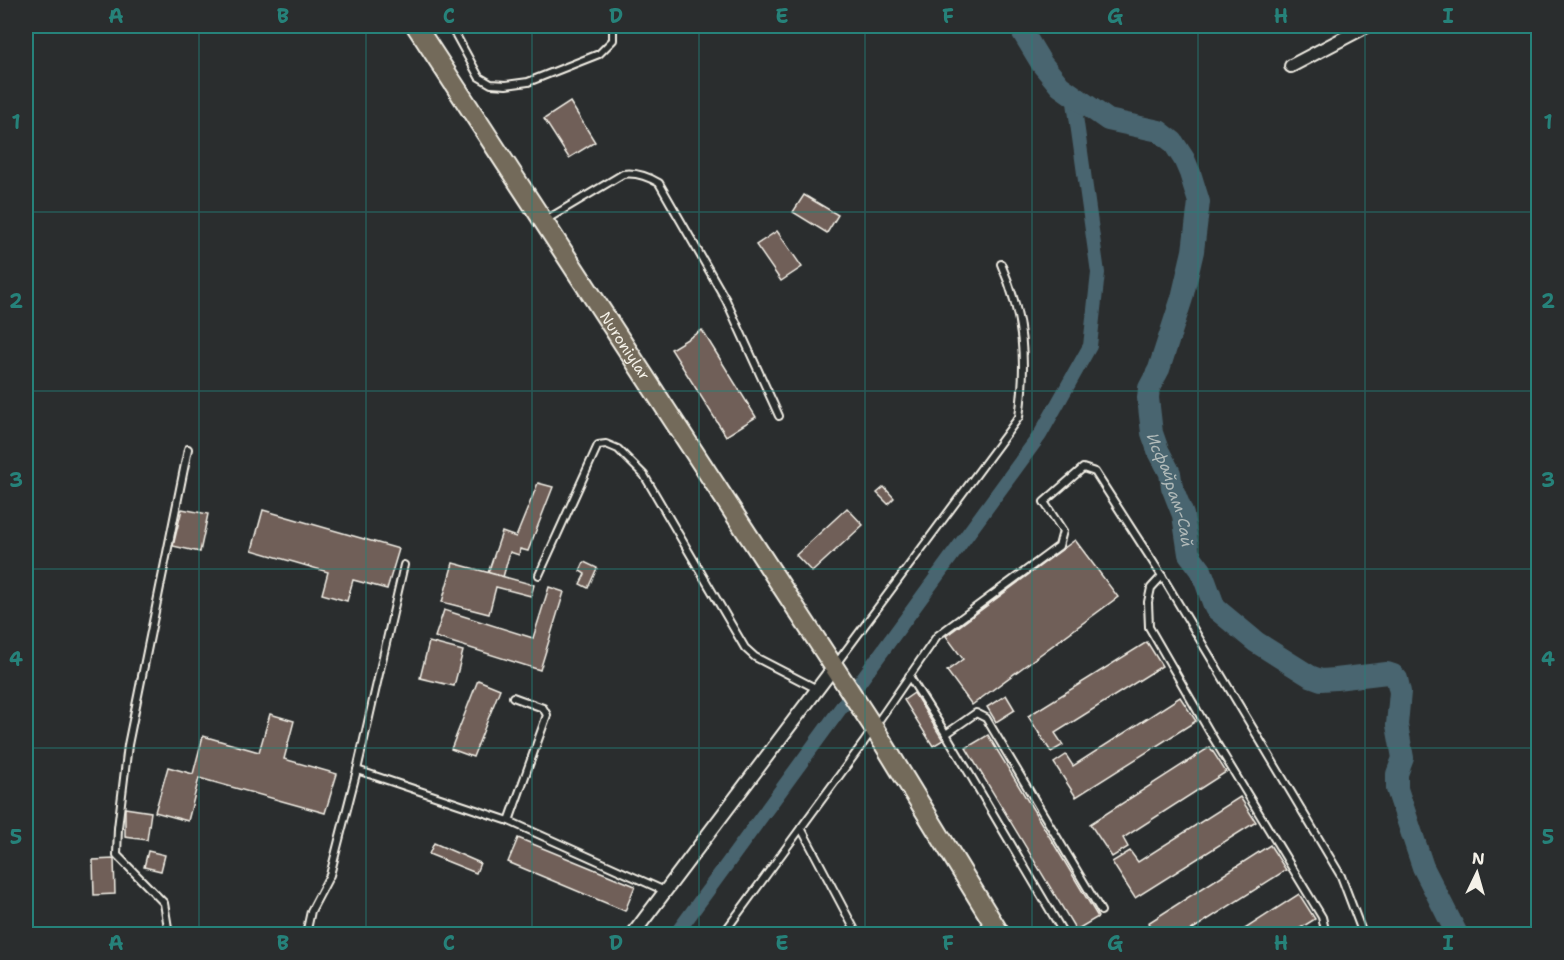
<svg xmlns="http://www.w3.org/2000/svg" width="1564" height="960" viewBox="0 0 1564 960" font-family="'Shantell Sans',sans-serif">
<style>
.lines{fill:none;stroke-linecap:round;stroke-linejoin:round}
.canal{stroke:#4a656f;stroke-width:14}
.river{stroke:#4a656f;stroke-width:22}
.building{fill:#705e58;stroke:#f4f1e8;stroke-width:1.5}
.service-casing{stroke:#f4f1e8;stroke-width:10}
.minor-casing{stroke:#f4f1e8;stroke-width:16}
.primary-casing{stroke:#f4f1e8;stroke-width:22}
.service{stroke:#2a2d2e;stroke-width:6}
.minor{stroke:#2a2d2e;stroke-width:12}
.primary{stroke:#736b5a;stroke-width:18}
.grid{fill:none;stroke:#26827a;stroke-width:1.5;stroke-opacity:0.55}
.labels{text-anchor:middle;stroke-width:6;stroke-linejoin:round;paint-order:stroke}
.street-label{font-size:15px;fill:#f4f1e8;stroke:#2a2d2e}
.water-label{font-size:16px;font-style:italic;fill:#b0b9b8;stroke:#2a2d2e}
.neatline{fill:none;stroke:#26827a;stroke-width:2}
.grid-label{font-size:20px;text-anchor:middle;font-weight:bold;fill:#26827a}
</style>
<rect width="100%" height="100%" fill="#2a2d2e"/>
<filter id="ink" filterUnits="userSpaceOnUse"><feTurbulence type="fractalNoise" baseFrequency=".0167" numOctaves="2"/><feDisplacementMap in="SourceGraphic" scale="12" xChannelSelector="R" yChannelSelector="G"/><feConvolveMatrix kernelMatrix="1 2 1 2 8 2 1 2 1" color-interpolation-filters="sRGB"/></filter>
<g filter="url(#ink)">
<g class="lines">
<path class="canal" d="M 676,934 L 1040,435 L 1090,346 L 1098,273 L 1073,95"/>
<path class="river" id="s1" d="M 1019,26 L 1042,64 L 1060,86 L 1108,120 L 1159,131 L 1173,142 L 1184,159 L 1190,173 L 1199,202 L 1193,251 L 1182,298 L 1159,369 L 1149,388 L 1148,398 L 1152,433 L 1158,450 L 1170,473 L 1172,487 L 1183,515 L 1189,554 L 1201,570 L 1215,608 L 1256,642 L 1310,676 L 1321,680 L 1336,679 L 1387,673 L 1393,675 L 1397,679 L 1400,692 L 1397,725 L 1403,758 L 1397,774 L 1397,789 L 1423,867 L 1457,934"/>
</g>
<g class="building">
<path d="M 570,102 L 595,142 L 569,158 L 544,119 Z"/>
<path d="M 804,195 L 838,215 L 827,233 L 793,212 Z"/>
<path d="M 777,231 L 802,267 L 781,281 L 756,245 Z"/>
<path d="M 702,330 L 756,417 L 726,436 L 671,349 Z"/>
<path d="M 538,483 L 553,487 L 528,551 L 520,549 L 519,555 L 510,552 L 503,577 L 488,573 L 502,532 L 516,537 Z"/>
<path d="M 884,487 L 894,498 L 888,504 L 877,493 Z"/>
<path d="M 847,508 L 863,525 L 812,572 L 796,555 Z"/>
<path d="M 182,509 L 208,514 L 200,552 L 173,546 Z"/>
<path d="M 263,510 L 399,549 L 387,589 L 353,580 L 347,601 L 322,594 L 328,572 L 252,550 Z"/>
<path d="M 1075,540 L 1118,597 L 972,705 L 947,671 L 963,659 L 946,636 Z"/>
<path d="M 584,562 L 597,568 L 588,588 L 580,584 L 585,574 L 580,571 Z"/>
<path d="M 453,563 L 534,585 L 531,596 L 496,587 L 489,614 L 442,602 Z"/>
<path d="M 549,587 L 564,592 L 540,670 L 435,637 L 444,610 L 533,638 Z"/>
<path d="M 429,642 L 463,651 L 454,686 L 420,678 Z"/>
<path d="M 1147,642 L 1162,666 L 1055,733 L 1063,745 L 1051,752 L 1028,716 Z"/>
<path d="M 478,680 L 500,689 L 473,757 L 451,749 Z"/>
<path d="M 914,693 L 943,740 L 933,746 L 904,700 Z"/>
<path d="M 1006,695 L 1015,710 L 996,722 L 987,707 Z"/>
<path d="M 1180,697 L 1196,721 L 1076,797 L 1054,763 L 1066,755 L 1073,766 Z"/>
<path d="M 270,714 L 294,721 L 284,759 L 337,774 L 325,813 L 199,778 L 188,821 L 155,812 L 168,767 L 193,774 L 203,736 L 259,752 Z"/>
<path d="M 988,735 L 1098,917 L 1076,930 L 966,748 Z"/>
<path d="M 1210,747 L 1226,772 L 1123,838 L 1128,847 L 1112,857 L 1090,824 Z"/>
<path d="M 1240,797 L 1256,822 L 1135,898 L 1112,862 L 1130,851 L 1138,862 Z"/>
<path d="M 125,808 L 151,812 L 147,840 L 125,837 Z"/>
<path d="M 518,838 L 635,886 L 625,911 L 508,862 Z"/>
<path d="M 434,843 L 480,863 L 476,873 L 429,854 Z"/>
<path d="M 1270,845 L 1286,870 L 1185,934 L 1156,934 L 1148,923 Z"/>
<path d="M 148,851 L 165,855 L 161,871 L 144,867 Z"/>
<path d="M 114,859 L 115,894 L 94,895 L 93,860 Z"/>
<path d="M 1299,894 L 1315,919 L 1291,934 L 1237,934 Z"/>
</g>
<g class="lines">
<g class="service-casing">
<g id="service">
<path d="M 451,26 L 479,77 L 491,84 L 506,85 L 528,82 L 599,54 L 613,40 L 613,26"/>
<path d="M 544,221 L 623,174 C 636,172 647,176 659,183 L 726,300 L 779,416"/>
<path d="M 539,575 L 598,445 L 606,444 L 618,449 L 644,475 L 745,648 L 755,657 L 817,689"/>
<path d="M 1162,576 L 1151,588 L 1148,602 L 1149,627 L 1212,736 L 1322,917 L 1326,934"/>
<path d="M 836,664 L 1019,417 C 1027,362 1024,316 1001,264"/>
<path d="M 909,676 L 946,734 L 1064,934"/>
<path d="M 946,734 L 976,713 L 986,718 L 1101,911"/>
<path d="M 357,770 L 509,821 L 665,891"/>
<path d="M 509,821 L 547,715 L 543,708 L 513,697"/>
<path d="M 801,828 L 857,934"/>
<path d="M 169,934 L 164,903 L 117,855 L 118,828 L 128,745 L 188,449"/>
<path d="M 306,934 L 311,911 L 330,875 L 357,770 L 404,565"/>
<path d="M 723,934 L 864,742 L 937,636 L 1059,546 L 1063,531 L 1044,502 L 1083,468 L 1095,472 L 1162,576 L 1341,876 L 1363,934"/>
</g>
</g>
<g class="minor-casing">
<g id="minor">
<path d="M 1291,66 L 1367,26"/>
<path d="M 633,934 L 834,667"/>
</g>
</g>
<g class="primary-casing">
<g id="primary">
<path id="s2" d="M 416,26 L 874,728 L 1000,934"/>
</g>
</g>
<use href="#service" class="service"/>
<use href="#minor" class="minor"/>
<use href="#primary" class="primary"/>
</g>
</g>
<path class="grid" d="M 199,26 L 199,934M 366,26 L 366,934M 532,26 L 532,934M 699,26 L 699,934M 865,26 L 865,934M 1032,26 L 1032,934M 1198,26 L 1198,934M 1365,26 L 1365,934M 26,212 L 1538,212M 26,391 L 1538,391M 26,569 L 1538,569M 26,748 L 1538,748"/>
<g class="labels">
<g class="street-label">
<text dy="5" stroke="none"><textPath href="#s2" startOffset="382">Nuroniylar</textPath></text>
</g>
<g class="water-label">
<text dy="6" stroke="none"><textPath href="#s1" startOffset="567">Исфайрам-Сай</textPath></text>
</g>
</g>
<rect width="1564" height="960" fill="none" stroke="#2a2d2e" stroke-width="66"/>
<g transform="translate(1477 873) rotate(5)" stroke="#2a2d2e" stroke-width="4.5" paint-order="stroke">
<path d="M0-4.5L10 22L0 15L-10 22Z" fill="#f4f1e8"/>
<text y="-9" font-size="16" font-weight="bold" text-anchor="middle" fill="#f4f1e8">N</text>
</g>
<rect x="33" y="33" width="1498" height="894" class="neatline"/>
<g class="grid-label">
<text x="116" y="23">A</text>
<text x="283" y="23">B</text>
<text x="449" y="23">C</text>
<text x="616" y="23">D</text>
<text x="782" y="23">E</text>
<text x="948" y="23">F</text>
<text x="1115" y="23">G</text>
<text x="1281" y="23">H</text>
<text x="1448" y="23">I</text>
<text x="16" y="129">1</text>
<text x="1548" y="129">1</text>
<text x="16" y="308">2</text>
<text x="1548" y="308">2</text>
<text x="16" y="487">3</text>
<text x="1548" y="487">3</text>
<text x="16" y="666">4</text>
<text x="1548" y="666">4</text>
<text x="16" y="844">5</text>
<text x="1548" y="844">5</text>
<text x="116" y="950">A</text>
<text x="283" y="950">B</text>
<text x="449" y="950">C</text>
<text x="616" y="950">D</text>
<text x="782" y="950">E</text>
<text x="948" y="950">F</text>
<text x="1115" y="950">G</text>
<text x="1281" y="950">H</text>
<text x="1448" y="950">I</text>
</g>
</svg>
